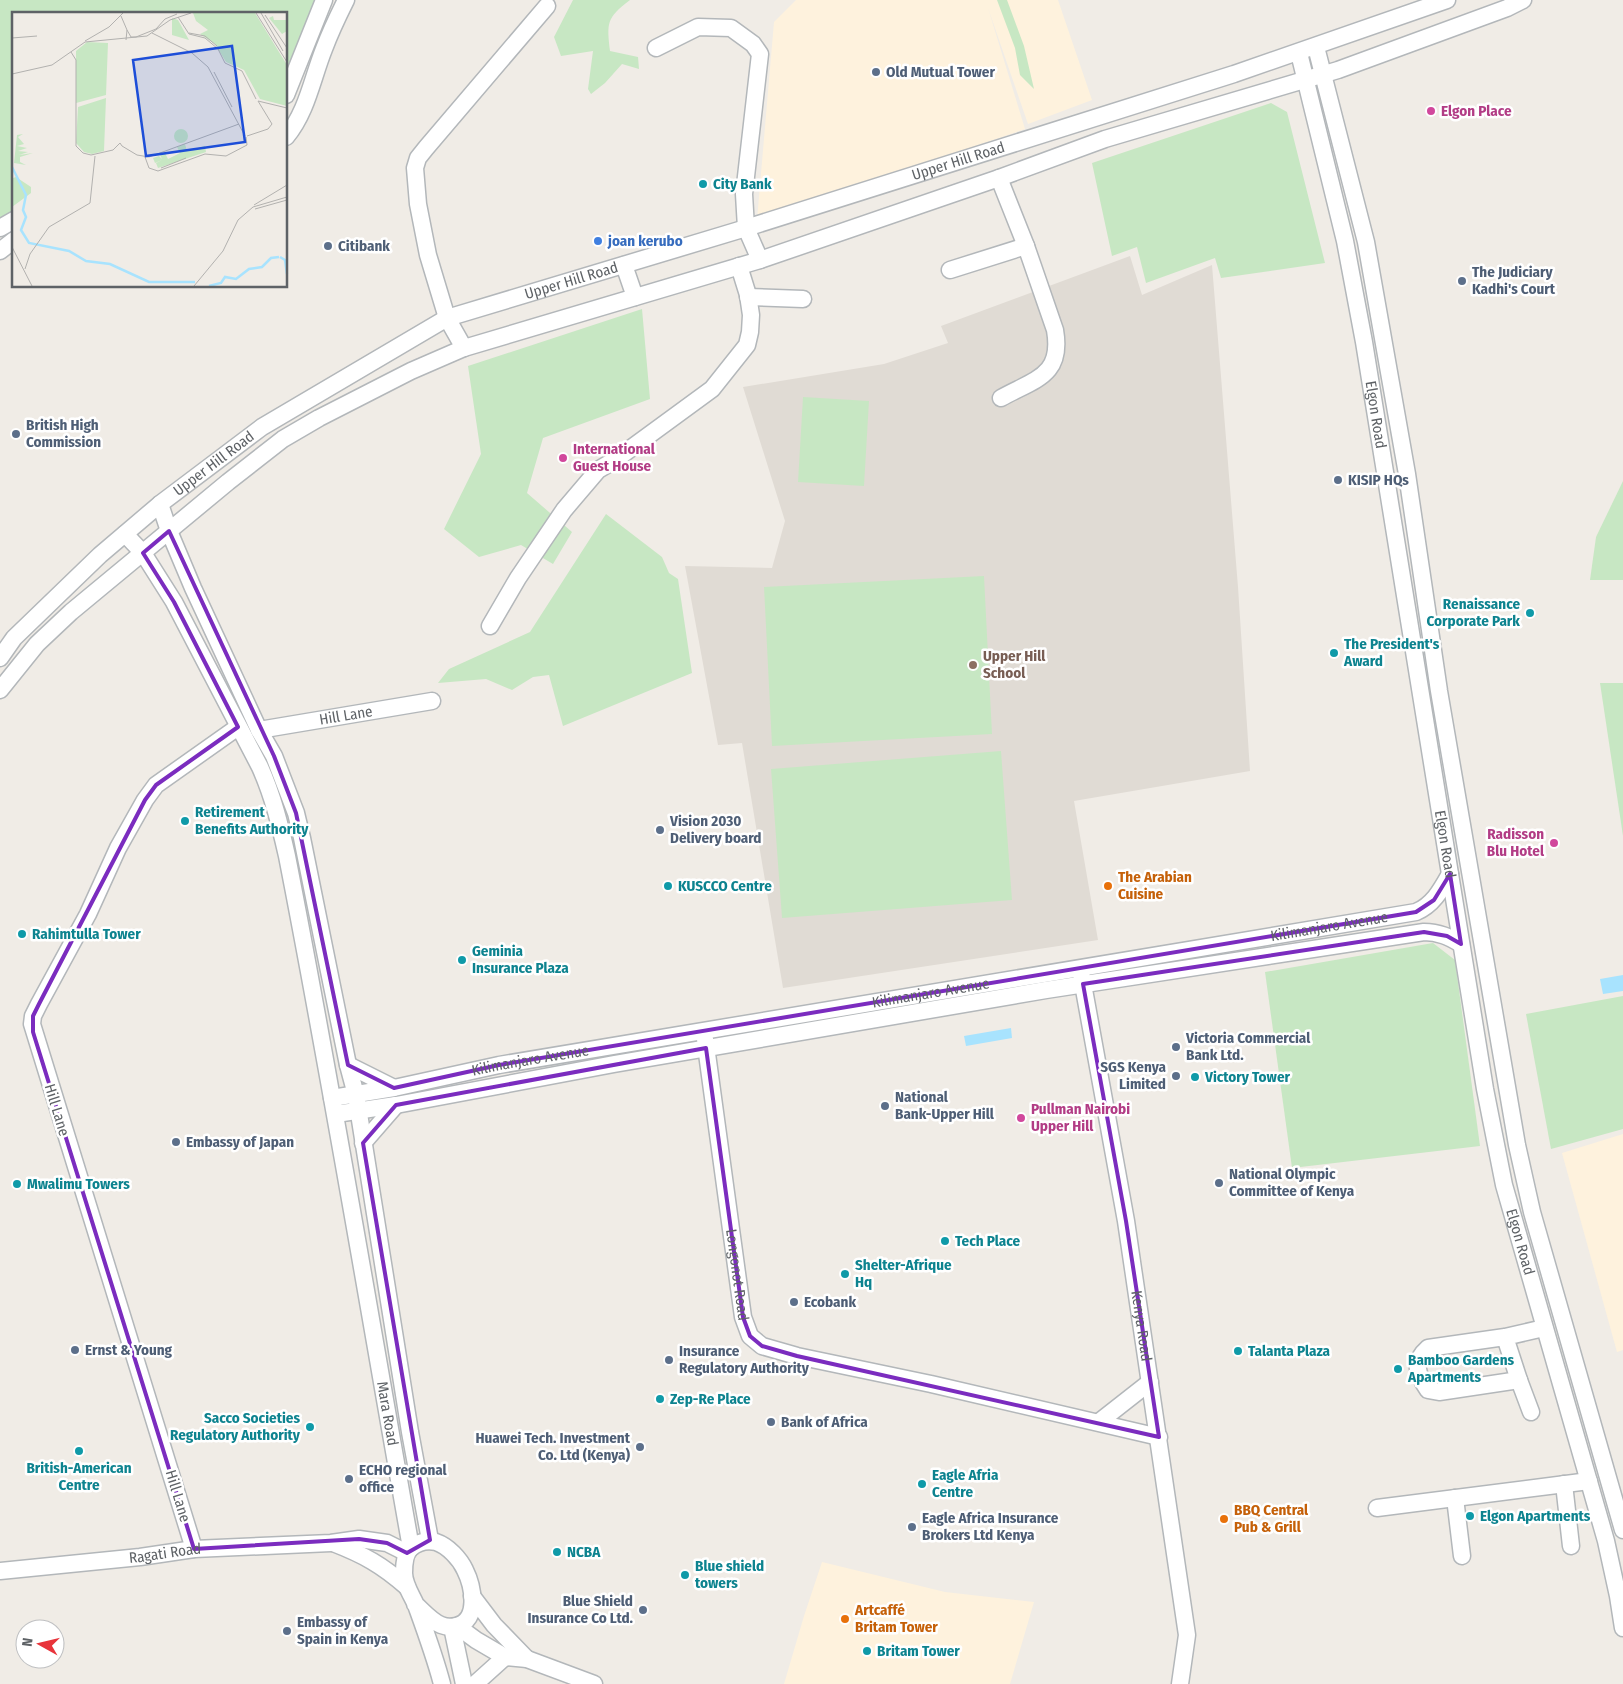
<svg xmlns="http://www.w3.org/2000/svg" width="1623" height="1684" viewBox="0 0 1623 1684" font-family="'Fira Sans Condensed',sans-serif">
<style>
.commercial{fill:#fef2dd}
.education{fill:#e0dbd4}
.green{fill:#c7e7c3}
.water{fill:#a8e3fe}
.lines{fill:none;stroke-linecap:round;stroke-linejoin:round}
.minor-casing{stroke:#b3b7ba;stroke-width:19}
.minor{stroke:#fff;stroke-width:16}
.marked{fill:none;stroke:#7b2cbf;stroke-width:4;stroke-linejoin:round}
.service-dot{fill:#5c6f8a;stroke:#fff;stroke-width:2}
.hotel-dot{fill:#d1479c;stroke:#fff;stroke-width:2}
.culture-dot{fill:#0f9aa8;stroke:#fff;stroke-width:2}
.shop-dot{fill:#3f7fe0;stroke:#fff;stroke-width:2}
.education-dot{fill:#8d6e63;stroke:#fff;stroke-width:2}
.food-dot{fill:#e8710a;stroke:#fff;stroke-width:2}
.labels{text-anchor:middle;stroke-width:5;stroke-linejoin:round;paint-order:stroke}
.service-label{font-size:15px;font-weight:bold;fill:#4e5e75;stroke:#fff;text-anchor:start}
.hotel-label{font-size:15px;font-weight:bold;fill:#b23c85;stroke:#fff;text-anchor:start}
.street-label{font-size:15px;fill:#5e6266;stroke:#fff}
.culture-label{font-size:15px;font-weight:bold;fill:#0d838f;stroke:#fff;text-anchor:start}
.shop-label{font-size:15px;font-weight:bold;fill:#366cbe;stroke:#fff;text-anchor:start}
.education-label{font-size:15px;font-weight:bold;fill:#785e54;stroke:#fff;text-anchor:start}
.food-label{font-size:15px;font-weight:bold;fill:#c56008;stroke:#fff;text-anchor:start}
.inset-river{fill:none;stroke:#a8e3fe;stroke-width:2.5}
.inset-road{fill:none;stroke:#b2b1af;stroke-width:1}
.view{fill:#1d4ed8;fill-opacity:0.15;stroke:#1d4ed8;stroke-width:2.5}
.inset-edge{fill:none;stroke:#5e6266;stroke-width:2.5}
</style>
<rect width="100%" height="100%" fill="#f0ece6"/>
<g class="commercial">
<path d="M 796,0 L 1058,0 L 1092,100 L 1028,124 L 988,8 L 1025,129 L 757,220 L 774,22 Z"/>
<path d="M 1623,1134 L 1623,1350 L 1617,1352 L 1562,1153 Z"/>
<path d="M 822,1562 L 945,1592 L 1034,1602 L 1010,1684 L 784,1684 L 804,1616 Z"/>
</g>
<path class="education" d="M 1130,256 L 1142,295 L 1212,265 L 1238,587 L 1250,771 L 1074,801 L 1098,940 L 783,988 L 742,743 L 718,745 L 685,566 L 772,568 L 785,521 L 743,387 L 884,364 L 948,343 L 941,326 Z"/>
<g class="green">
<path d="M 0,0 L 316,0 L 286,80 L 286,14 L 14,14 L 14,223 L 0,230 Z"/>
<path d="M 573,0 L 630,0 C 606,18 607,23 610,51 L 638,57 L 639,69 L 622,64 L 605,83 L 591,94 L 588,89 L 593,51 L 561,56 L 554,37 Z"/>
<path d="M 997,0 L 1007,0 L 1024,46 L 1034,89 L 1020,75 L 1015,48 Z"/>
<path d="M 1271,103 L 1287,112 L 1325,263 L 1221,278 L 1215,258 L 1146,283 L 1137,247 L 1112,256 L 1092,163 Z"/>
<path d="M 642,309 L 650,399 L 543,438 L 527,493 L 572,532 L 553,564 L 521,545 L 479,557 L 444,529 L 481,454 L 468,366 Z"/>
<path d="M 803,397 L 869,401 L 864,486 L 798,482 Z"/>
<path d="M 1623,481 L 1623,580 L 1590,580 L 1596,537 Z"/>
<path d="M 606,514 L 662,557 L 669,573 L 678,579 L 692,673 L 563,726 L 549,675 L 533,677 L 512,690 L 486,679 L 438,683 L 449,669 L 530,632 Z"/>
<path d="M 984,576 L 992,734 L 772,746 L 764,587 Z"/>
<path d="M 1600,683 L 1623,683 L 1623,836 Z"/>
<path d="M 1001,751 L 1012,900 L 782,918 L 771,769 Z"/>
<path d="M 1433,943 L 1455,960 L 1480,1146 L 1292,1168 L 1265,972 Z"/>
<path d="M 1623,996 L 1623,1129 L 1551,1149 L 1526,1014 Z"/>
</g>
<g class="water">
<path d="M 1623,975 L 1623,991 L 1603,994 L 1600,979 Z"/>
<path d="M 1011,1028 L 1012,1038 L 966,1046 L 964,1036 Z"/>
</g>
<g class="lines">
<g class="minor-casing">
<g id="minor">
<path d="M 1316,47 L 1366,242 L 1407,474 L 1439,691 L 1517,1145 L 1532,1212 L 1623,1530"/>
<path d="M 656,48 L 698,27 L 731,28 L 753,44 L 760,54 L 744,194 L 746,228 L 760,260"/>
<path id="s1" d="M 1299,53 L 1345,241 L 1364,342 L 1450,874 L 1485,1089 L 1504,1185 L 1606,1541 L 1618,1596 L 1623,1628"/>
<path d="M 286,95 L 324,0"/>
<path d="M 286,137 C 307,112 312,79 324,49 C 330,33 338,16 346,0"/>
<path d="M 999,178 L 1026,246 L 1055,330 C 1063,376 1035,379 1001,398"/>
<path d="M 0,228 L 14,220"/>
<path d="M 0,251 L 14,240"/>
<path d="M 624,265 L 635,297"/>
<path d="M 950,270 L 1026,246"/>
<path d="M 748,297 L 803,299"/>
<path d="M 464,348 L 447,318 L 428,255 L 418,204 L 415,168 L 418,158 L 426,148 L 547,6"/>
<path d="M 160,504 L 169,531 L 193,588 L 259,730 L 274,756 L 296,813 L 302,838 L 348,1065 L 356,1095 L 410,1432 L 430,1540"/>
<path id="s2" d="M 125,534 L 143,553 L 174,602 L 260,767 C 273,796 280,825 287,856 C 332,1086 370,1317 411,1548"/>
<path d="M 490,626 L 518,578 L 564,510 L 598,470 L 615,460 L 712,389 L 747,345 L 750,332 L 751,315 L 748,295 L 739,266"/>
<path id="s3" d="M 0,658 L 14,638 L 100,555 L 160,504 L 262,427 L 447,318 L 746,228 L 1234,74 L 1447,0"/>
<path d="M 0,690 L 37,644 L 71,612 L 228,482 L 283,439 L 319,418 L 411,371 L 464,348 L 760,260 L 999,178 L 1105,139 L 1338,70 L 1507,8 L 1523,0"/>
<path id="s4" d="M 259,730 L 432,701"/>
<path id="s5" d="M 1081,973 L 1126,1221 L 1187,1635 L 1180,1684"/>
<path id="s6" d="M 705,1039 L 743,1317 L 750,1336 L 762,1346 L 797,1356 L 931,1384 L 1159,1437"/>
<path d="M 348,1065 L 394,1088"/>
<path id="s7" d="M 332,1098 L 394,1088 L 499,1065 L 1416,912 C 1433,905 1441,890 1450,874"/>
<path d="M 336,1114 L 396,1105 L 614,1064 L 1046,990 L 1424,932 C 1439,932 1449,937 1461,944"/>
<path d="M 363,1143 L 396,1105"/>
<path d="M 1505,1337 L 1519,1380 L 1439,1392 L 1428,1390 C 1417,1374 1412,1362 1428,1348 L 1505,1337 L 1544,1328"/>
<path d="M 1519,1380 L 1531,1412"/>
<path d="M 1099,1422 L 1150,1382"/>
<path d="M 1564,1484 L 1571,1546"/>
<path d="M 1455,1498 L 1462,1556"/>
<path d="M 1377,1508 L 1589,1481"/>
<path d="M 333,1543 C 364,1555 382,1565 407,1587"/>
<path d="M 194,1549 L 32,1024 L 33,1016 L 39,1004 L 88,914 L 118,848 L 145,800 L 156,785 L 238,727"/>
<path id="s8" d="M 0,1571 L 140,1557 L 194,1549 L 331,1543 L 359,1539 L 387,1543 L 407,1553"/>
<path d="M 472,1596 L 494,1625 L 527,1659"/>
<path d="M 415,1604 C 423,1611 431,1621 441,1625 C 446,1627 452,1627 456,1626 C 480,1621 473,1586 465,1570 C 460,1559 448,1546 436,1542 C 427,1540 418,1542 411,1548 C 405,1553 404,1565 404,1573 C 404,1584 411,1594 416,1605 C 425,1630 435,1657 442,1684"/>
<path d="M 457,1626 L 476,1640 L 505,1657 L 527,1659 L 594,1684"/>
<path d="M 452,1627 L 464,1684"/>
<path d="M 475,1684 L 505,1657"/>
</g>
</g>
<use href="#minor" class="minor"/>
</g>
<path class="marked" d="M 169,531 L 274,756 L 296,813 L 348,1065 L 394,1088 L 499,1065 L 1416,912 L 1434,900 L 1450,874 L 1461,944 L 1447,936 L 1424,932 L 1083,984 L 1126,1221 L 1159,1437 L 797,1356 L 762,1346 L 750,1336 L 743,1317 L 706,1048 L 396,1105 L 363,1143 L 430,1540 L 407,1553 L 387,1543 L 359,1539 L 194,1549 L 33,1032 L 33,1016 L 39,1004 L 145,800 L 156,785 L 238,727 L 174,602 L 143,553 Z"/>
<g class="service-dot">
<circle cx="876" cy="72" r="5"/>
<circle cx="328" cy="246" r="5"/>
<circle cx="1462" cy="281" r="5"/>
<circle cx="16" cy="434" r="5"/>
<circle cx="1338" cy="480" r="5"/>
<circle cx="660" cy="830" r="5"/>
<circle cx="1176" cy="1047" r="5"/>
<circle cx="1176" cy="1076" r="5"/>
<circle cx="885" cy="1106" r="5"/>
<circle cx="176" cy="1142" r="5"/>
<circle cx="1219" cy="1183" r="5"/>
<circle cx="794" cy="1302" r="5"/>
<circle cx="75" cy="1350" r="5"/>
<circle cx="669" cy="1360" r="5"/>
<circle cx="771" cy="1422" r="5"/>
<circle cx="640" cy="1447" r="5"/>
<circle cx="349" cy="1479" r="5"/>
<circle cx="912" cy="1527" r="5"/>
<circle cx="643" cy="1610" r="5"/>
<circle cx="287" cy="1631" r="5"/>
</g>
<g class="hotel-dot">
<circle cx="1431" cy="111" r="5"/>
<circle cx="563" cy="458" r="5"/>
<circle cx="1554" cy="843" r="5"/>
<circle cx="1021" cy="1118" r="5"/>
</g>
<g class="culture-dot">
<circle cx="703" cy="184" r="5"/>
<circle cx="1530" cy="613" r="5"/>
<circle cx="1334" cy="653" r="5"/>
<circle cx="185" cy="821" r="5"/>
<circle cx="668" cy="886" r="5"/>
<circle cx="22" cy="934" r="5"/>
<circle cx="462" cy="960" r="5"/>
<circle cx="1195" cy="1077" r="5"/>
<circle cx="17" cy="1184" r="5"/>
<circle cx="945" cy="1241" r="5"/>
<circle cx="845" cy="1274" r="5"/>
<circle cx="1238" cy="1351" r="5"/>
<circle cx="1398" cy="1369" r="5"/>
<circle cx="660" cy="1399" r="5"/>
<circle cx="310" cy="1427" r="5"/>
<circle cx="79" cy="1451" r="5"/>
<circle cx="922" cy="1484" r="5"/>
<circle cx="1470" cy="1516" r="5"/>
<circle cx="557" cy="1552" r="5"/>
<circle cx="685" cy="1575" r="5"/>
<circle cx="867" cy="1651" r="5"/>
</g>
<circle class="shop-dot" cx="598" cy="241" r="5"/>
<circle class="education-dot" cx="973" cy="665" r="5"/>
<g class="food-dot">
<circle cx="1108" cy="886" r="5"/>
<circle cx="1224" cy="1519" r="5"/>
<circle cx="845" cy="1619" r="5"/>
</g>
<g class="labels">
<g class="service-label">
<text x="886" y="77">Old Mutual Tower</text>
<text x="338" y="251">Citibank</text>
<text x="1472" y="277">The Judiciary<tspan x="1472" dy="17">Kadhi's Court</tspan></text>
<text x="26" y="430">British High<tspan x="26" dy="17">Commission</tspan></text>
<text x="1348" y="485">KISIP HQs</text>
<text x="670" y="826">Vision 2030<tspan x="670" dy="17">Delivery board</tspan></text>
<text x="1186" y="1043">Victoria Commercial<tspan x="1186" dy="17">Bank Ltd.</tspan></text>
<text x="1166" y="1072" text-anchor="end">SGS Kenya<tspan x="1166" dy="17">Limited</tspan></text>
<text x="895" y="1102">National<tspan x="895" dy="17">Bank-Upper Hill</tspan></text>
<text x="186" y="1147">Embassy of Japan</text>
<text x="1229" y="1179">National Olympic<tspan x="1229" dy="17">Committee of Kenya</tspan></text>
<text x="804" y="1307">Ecobank</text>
<text x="85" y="1355">Ernst &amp; Young</text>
<text x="679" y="1356">Insurance<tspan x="679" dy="17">Regulatory Authority</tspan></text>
<text x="781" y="1427">Bank of Africa</text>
<text x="630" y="1443" text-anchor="end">Huawei Tech. Investment<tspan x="630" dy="17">Co. Ltd (Kenya)</tspan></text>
<text x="359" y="1475">ECHO regional<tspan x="359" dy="17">office</tspan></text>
<text x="922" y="1523">Eagle Africa Insurance<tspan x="922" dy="17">Brokers Ltd Kenya</tspan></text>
<text x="633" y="1606" text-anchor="end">Blue Shield<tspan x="633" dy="17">Insurance Co Ltd.</tspan></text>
<text x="297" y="1627">Embassy of<tspan x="297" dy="17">Spain in Kenya</tspan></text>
</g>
<g class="hotel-label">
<text x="1441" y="116">Elgon Place</text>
<text x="573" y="454">International<tspan x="573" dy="17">Guest House</tspan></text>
<text x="1544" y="839" text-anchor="end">Radisson<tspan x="1544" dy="17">Blu Hotel</tspan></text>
<text x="1031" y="1114">Pullman Nairobi<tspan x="1031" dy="17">Upper Hill</tspan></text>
</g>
<g class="street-label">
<text dy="5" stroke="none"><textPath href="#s3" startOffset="1100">Upper Hill Road</textPath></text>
<text dy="5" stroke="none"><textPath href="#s3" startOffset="695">Upper Hill Road</textPath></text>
<text dy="5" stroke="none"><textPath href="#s1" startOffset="370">Elgon Road</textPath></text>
<text dy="5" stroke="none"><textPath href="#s3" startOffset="290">Upper Hill Road</textPath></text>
<text dy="5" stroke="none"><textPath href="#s4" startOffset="88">Hill Lane</textPath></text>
<text dy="5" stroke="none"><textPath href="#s1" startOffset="805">Elgon Road</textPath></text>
<text dy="5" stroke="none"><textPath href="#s7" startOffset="1012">Kilimanjaro Avenue</textPath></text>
<text dy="5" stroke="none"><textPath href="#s7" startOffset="608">Kilimanjaro Avenue</textPath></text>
<text dy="5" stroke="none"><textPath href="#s7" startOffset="202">Kilimanjaro Avenue</textPath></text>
<text transform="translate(57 1110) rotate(73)" y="5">Hill Lane</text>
<text dy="5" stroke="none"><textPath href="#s1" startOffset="1210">Elgon Road</textPath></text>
<text dy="5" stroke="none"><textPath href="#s6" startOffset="238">Longonot Road</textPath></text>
<text dy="5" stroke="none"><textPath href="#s5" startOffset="358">Kenya Road</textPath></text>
<text dy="5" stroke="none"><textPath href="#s2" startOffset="930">Mara Road</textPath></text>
<text transform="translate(178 1496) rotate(73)" y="5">Hill Lane</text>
<text dy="5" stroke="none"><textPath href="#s8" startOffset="166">Ragati Road</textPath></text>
</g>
<g class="culture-label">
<text x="713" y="189">City Bank</text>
<text x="1520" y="609" text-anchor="end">Renaissance<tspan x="1520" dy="17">Corporate Park</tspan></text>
<text x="1344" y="649">The President's<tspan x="1344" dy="17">Award</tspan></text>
<text x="195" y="817">Retirement<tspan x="195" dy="17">Benefits Authority</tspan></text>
<text x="678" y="891">KUSCCO Centre</text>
<text x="32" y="939">Rahimtulla Tower</text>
<text x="472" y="956">Geminia<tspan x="472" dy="17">Insurance Plaza</tspan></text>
<text x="1205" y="1082">Victory Tower</text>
<text x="27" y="1189">Mwalimu Towers</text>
<text x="955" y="1246">Tech Place</text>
<text x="855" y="1270">Shelter-Afrique<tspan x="855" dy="17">Hq</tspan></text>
<text x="1248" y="1356">Talanta Plaza</text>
<text x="1408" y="1365">Bamboo Gardens<tspan x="1408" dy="17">Apartments</tspan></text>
<text x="670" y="1404">Zep-Re Place</text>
<text x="300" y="1423" text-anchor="end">Sacco Societies<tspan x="300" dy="17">Regulatory Authority</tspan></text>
<text x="79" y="1473" text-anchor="middle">British-American<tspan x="79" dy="17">Centre</tspan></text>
<text x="932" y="1480">Eagle Afria<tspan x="932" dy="17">Centre</tspan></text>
<text x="1480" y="1521">Elgon Apartments</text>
<text x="567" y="1557">NCBA</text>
<text x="695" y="1571">Blue shield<tspan x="695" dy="17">towers</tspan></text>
<text x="877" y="1656">Britam Tower</text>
</g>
<g class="shop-label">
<text x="608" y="246">joan kerubo</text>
</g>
<g class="education-label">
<text x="983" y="661">Upper Hill<tspan x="983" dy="17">School</tspan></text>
</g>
<g class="food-label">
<text x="1118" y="882">The Arabian<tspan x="1118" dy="17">Cuisine</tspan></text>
<text x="1234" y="1515">BBQ Central<tspan x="1234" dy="17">Pub &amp; Grill</tspan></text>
<text x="855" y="1615">Artcaffé<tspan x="855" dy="17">Britam Tower</tspan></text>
</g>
</g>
<g transform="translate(12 12)">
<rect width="275" height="275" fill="#f0ece6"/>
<path d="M 181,1 L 243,1 L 275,53 L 275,94 L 248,87 L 232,58 L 214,50 L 203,32 L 188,22 L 196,18 L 184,9 ZM 261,4 L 262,8 L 275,8 L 275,19 L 270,22 L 257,6 ZM 160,6 L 166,8 L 177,28 L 160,23 ZM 75,30 L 96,31 L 94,83 L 64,91 L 64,39 ZM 94,86 L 92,139 L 80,142 L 72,140 L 64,131 L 66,95 ZM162 124a7 7 0 1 1 14 0a7 7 0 1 1-14 0ZM 11,122 L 6,125 L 12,132 L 5,134 L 15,136 L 6,139 L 16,140 L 7,143 L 21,141 L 8,145 L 8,150 L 14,153 L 2,151 L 5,123 ZM 173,132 L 175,139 L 193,134 L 194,140 L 146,156 L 144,151 L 150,148 L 143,151 L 141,146 L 147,144 L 150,147 L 148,143 L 153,141 L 156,147 L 168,141 L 165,135 ZM 4,165 L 19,175 L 19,181 L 0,195 L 1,166 Z" fill="#c7e7c3"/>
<path class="inset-river" d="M 0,155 L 14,183 L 11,198 L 14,205 L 9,218 L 17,231 L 57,239 L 74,249 L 98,252 L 137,270 L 183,270M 268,245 L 273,248 L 275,262M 197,274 L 209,271 L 213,265 L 224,267 L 237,257 L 250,255 L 259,246 L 267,245"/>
<path class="inset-road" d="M 244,1 L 275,50M 249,1 L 271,39M 253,3 L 275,36M 109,4 L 115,18 L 114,28M 166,5 L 177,22 L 193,26 L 206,37 L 213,51 L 230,59 L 244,87M 115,18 L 119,25 L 124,25 L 144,17 L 153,7 L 165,2M 140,21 L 180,41 L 196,55 L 233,124M 177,21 L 193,24 L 205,34M 0,26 L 25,24M 73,29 L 97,15 L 111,1M 59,40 L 64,48 L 64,134 L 71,141 L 79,143 L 101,138 L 108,131 L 110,134M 202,60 L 220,95M 0,62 L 40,53 L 73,30 L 135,24 L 158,8 L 179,1M 246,89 L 275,96M 235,124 L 256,117 L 260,112 L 246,89M 110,134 L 125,143 L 137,145 L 227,112M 133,145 L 137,156 L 146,159 L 193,142 L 214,144 L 235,133 L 234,125M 149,156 L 174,146M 242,193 L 275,173M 243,197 L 275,188M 226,208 L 241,195 L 275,185M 0,235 L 20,274M 13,257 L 18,242 L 37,215 L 78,191 L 83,144M 182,274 L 211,239 L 226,208"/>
<path class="view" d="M 220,34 L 233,130 L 134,144 L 121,48 Z"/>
<rect width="275" height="275" class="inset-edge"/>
</g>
<g transform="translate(40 1644) rotate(278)"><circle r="24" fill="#ffffff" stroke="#bfc0c2"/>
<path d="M0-4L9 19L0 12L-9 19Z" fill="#e8343b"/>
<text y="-8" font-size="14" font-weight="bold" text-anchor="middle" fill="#5e6266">N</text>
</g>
</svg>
